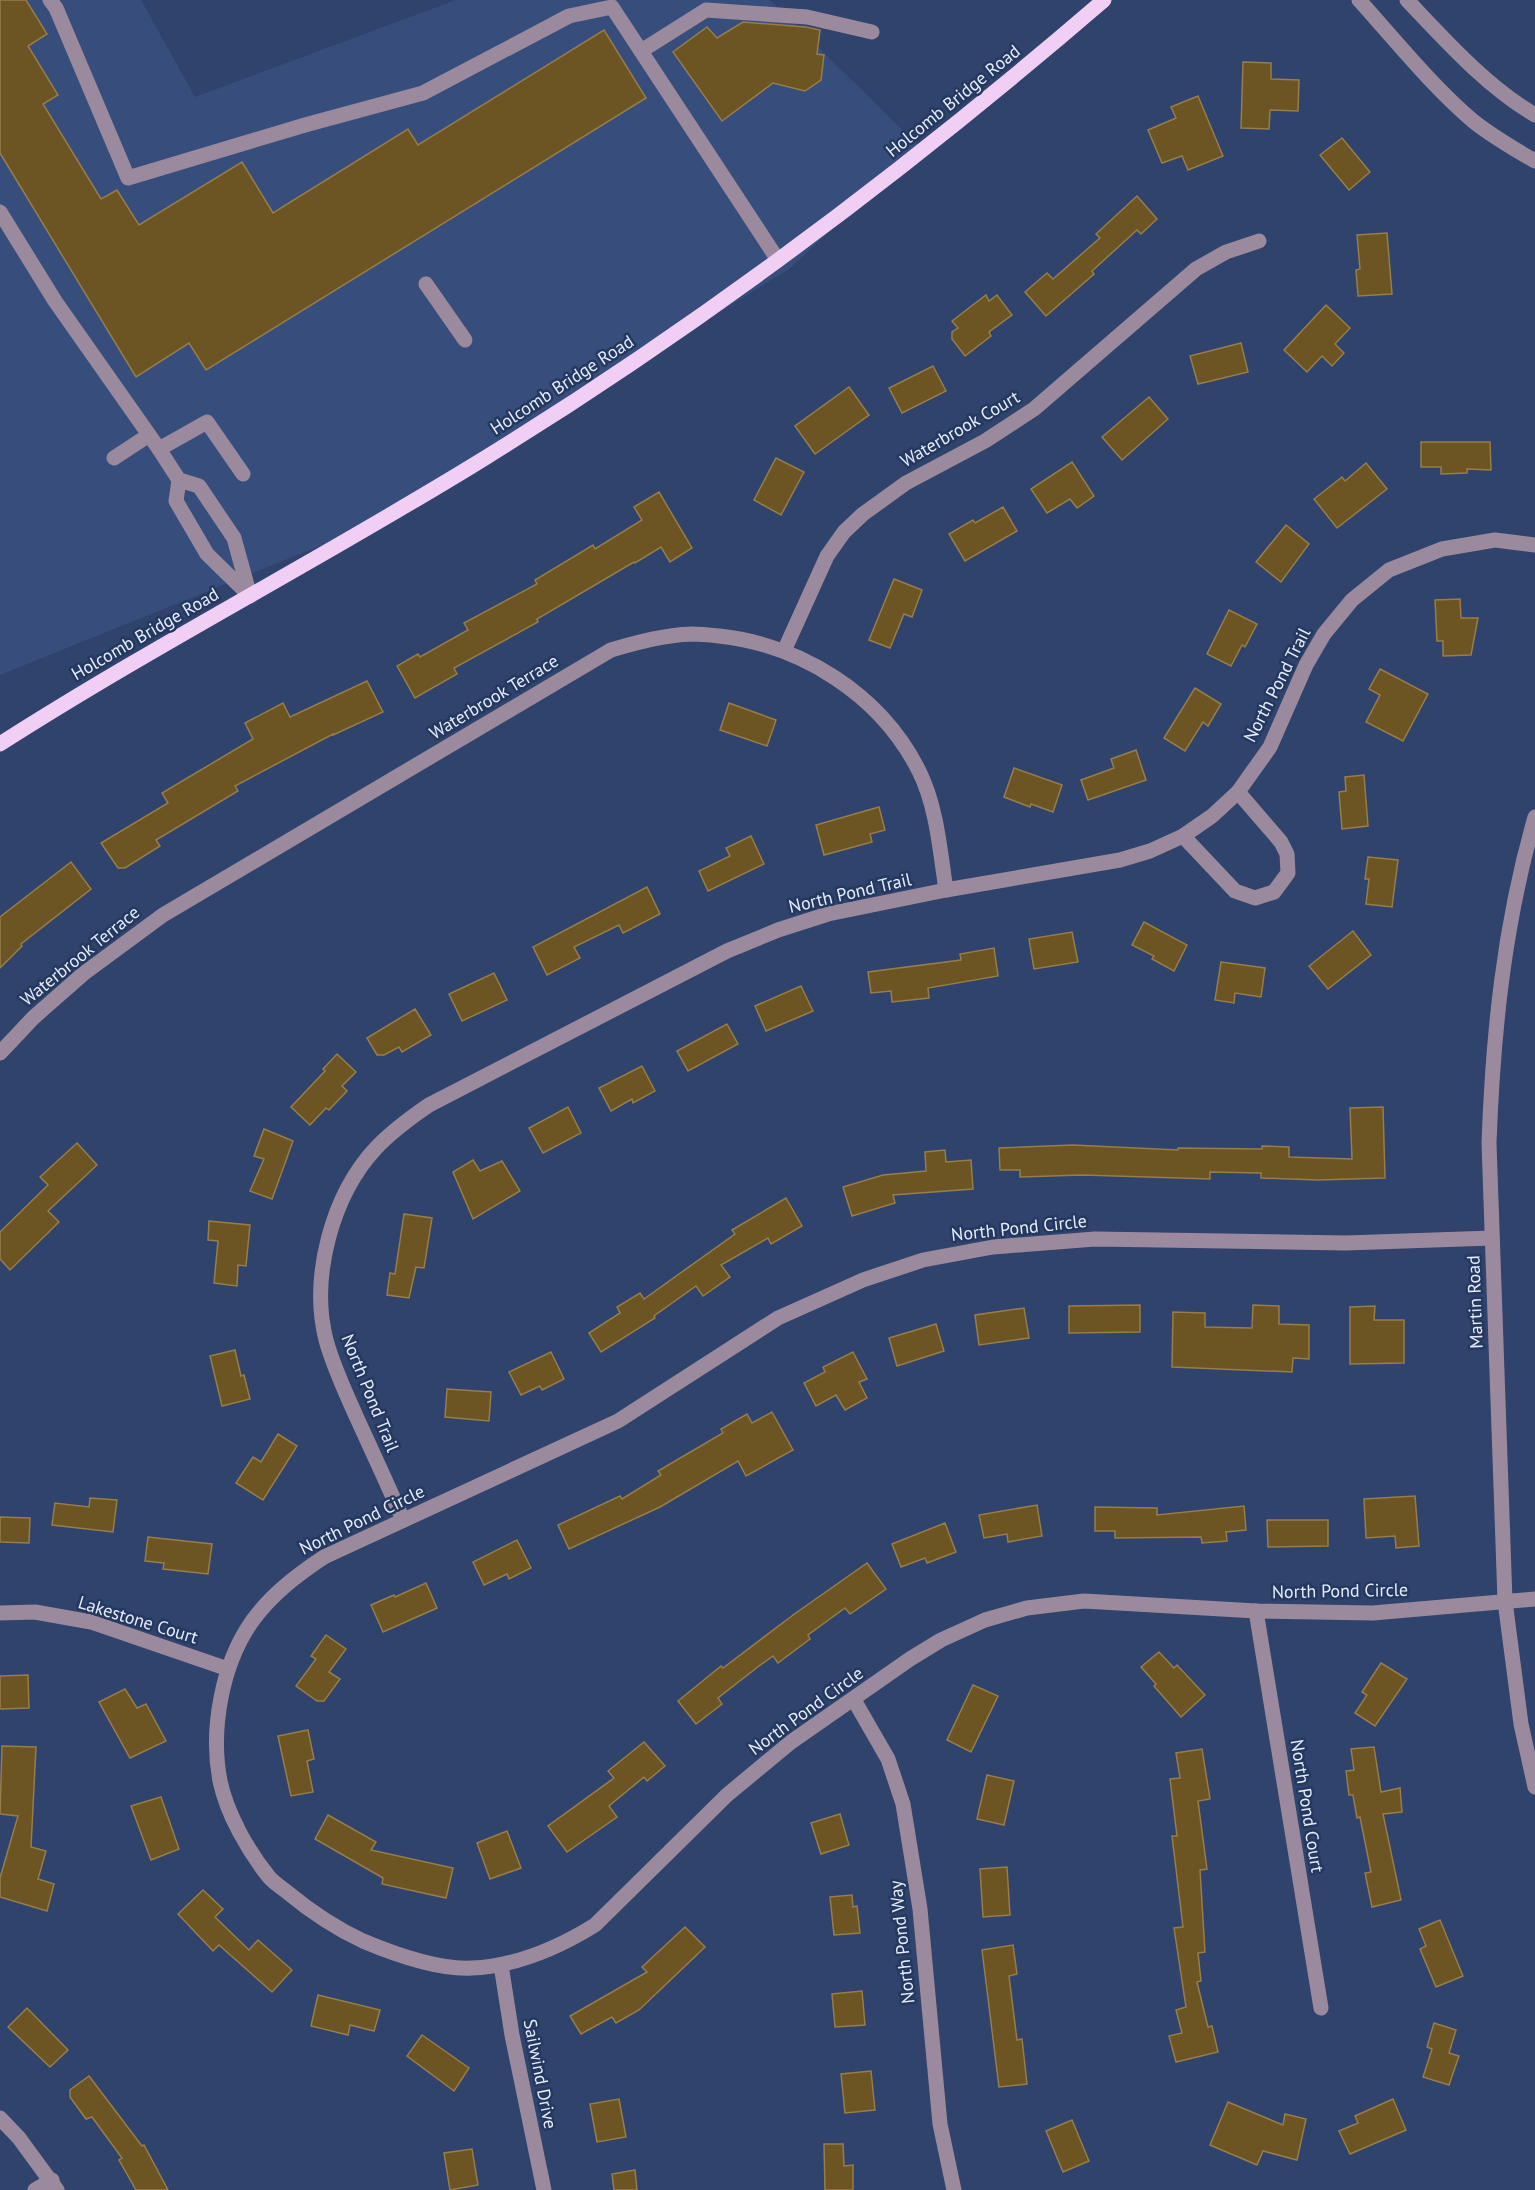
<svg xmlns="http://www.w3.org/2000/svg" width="1535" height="2190" viewBox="0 0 1535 2190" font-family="'PT Sans',sans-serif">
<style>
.built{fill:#374e7d}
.building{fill:#6d5523;stroke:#967d4b;stroke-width:1.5}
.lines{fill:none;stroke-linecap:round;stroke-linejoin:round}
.minor{stroke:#9b8a9d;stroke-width:15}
.major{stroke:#f1cef4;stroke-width:15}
.labels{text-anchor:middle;stroke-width:5;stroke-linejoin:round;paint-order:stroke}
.street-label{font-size:18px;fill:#e5edfc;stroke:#253860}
</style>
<rect width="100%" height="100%" fill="#2f436c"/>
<path class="built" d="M 0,0 L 141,0 L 195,97 L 456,0 L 770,0 L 920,147 L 789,269 L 392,517 L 0,675 Z"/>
<g class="building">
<path d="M 0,0 L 26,0 L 47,34 L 28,46 L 58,95 L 43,104 L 101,199 L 117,190 L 139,225 L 242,162 L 273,213 L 408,129 L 418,145 L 604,30 L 646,98 L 206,370 L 189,343 L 136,377 L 0,153 Z"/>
<path d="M 743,22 L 806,27 L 820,30 L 817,54 L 824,55 L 821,80 L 805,91 L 773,83 L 722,121 L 673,52 L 707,27 L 717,38 Z"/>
<path d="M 1243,62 L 1271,63 L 1271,79 L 1299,80 L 1298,111 L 1270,110 L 1269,129 L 1241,128 Z"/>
<path d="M 1198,96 L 1223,156 L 1188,170 L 1182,156 L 1162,163 L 1148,130 L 1176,118 L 1171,107 Z"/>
<path d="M 1342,138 L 1370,172 L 1349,190 L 1320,155 Z"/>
<path d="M 1137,196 L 1157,219 L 1141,234 L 1137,230 L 1092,271 L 1094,274 L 1046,316 L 1025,292 L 1047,273 L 1053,279 L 1100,238 L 1096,234 Z"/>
<path d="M 1387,233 L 1392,294 L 1358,296 L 1356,270 L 1360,269 L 1357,235 Z"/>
<path d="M 986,295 L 989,301 L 997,295 L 1012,315 L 989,332 L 991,336 L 965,356 L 952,339 L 952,332 L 958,328 L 952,321 Z"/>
<path d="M 1326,305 L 1350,328 L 1335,344 L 1344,353 L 1332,366 L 1322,356 L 1307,372 L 1284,350 Z"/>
<path d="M 1241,343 L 1248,372 L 1198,384 L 1190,356 Z"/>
<path d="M 933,366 L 946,391 L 902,413 L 889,388 Z"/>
<path d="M 849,387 L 869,415 L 815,454 L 795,426 Z"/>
<path d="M 1149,397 L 1168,419 L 1122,460 L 1102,437 Z"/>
<path d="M 1421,442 L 1490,442 L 1491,470 L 1467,469 L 1467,473 L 1441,474 L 1441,467 L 1421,467 Z"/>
<path d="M 776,458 L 804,472 L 781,515 L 754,500 Z"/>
<path d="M 1072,462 L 1094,496 L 1077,508 L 1070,499 L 1047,513 L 1031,489 Z"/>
<path d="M 1366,463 L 1387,489 L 1337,528 L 1314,499 L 1342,477 L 1345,481 Z"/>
<path d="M 659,492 L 692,548 L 670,562 L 661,547 L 635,563 L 634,562 L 537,619 L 538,622 L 454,668 L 457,674 L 415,698 L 397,666 L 418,654 L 420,657 L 468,630 L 464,623 L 537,584 L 535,580 L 593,545 L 595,549 L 642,520 L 634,507 Z"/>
<path d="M 1003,507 L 1017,531 L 965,561 L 949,534 L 973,520 L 975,523 Z"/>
<path d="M 1286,525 L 1309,544 L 1281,582 L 1256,562 Z"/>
<path d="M 894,579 L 922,590 L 912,617 L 904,614 L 890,648 L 869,640 Z"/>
<path d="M 1460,599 L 1461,618 L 1478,618 L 1471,655 L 1443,656 L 1443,641 L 1437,641 L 1435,600 Z"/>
<path d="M 1229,610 L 1257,624 L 1245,647 L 1242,645 L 1231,666 L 1207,654 Z"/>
<path d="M 1380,669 L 1428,694 L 1403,741 L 1366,722 L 1380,695 L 1369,689 Z"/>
<path d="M 367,681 L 383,712 L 333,735 L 333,734 L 235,786 L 238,791 L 156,840 L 160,846 L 125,868 L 118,868 L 101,843 L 168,803 L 162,793 L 253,739 L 245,723 L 283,703 L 290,717 Z"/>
<path d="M 1195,688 L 1221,704 L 1208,726 L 1203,722 L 1185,751 L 1164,738 Z"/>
<path d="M 729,703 L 776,720 L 767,746 L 720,730 Z"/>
<path d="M 1136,750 L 1146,780 L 1088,800 L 1081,780 L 1114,768 L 1111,759 Z"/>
<path d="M 1014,768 L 1062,785 L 1053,812 L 1031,804 L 1030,807 L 1004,797 Z"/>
<path d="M 1364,775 L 1368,826 L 1342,829 L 1339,792 L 1346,791 L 1345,777 Z"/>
<path d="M 879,807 L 885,830 L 870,834 L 872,842 L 824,855 L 816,825 Z"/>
<path d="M 751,836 L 764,864 L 708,891 L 699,871 L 730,856 L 726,848 Z"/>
<path d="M 1368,857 L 1398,860 L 1392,907 L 1366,904 L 1369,879 L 1365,879 Z"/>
<path d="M 71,862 L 91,889 L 21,944 L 22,946 L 0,968 L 0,917 Z"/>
<path d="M 647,887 L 660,914 L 623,933 L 619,925 L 574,947 L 580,958 L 547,975 L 533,947 Z"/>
<path d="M 1144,922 L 1187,945 L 1174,971 L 1152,959 L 1154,956 L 1132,945 Z"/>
<path d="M 1353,931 L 1371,955 L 1328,989 L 1309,966 Z"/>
<path d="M 1072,932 L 1078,962 L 1034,969 L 1029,939 Z"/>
<path d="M 994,948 L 998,976 L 928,988 L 929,998 L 892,1002 L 891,991 L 871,993 L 868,972 L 961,960 L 960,954 Z"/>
<path d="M 1221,962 L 1265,968 L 1261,997 L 1235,993 L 1234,1003 L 1215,1000 Z"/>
<path d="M 494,973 L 507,1000 L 462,1021 L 449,994 Z"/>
<path d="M 801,986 L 813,1011 L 766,1031 L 755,1006 Z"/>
<path d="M 415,1009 L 431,1035 L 402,1052 L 399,1047 L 384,1055 L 377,1055 L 367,1038 Z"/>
<path d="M 727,1024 L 738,1044 L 688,1071 L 677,1051 Z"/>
<path d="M 337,1054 L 356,1072 L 342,1086 L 347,1091 L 329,1110 L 326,1108 L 310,1125 L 291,1107 L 325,1071 L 323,1069 Z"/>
<path d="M 642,1066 L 655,1091 L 633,1103 L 632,1099 L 611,1111 L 599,1088 Z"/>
<path d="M 568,1107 L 581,1133 L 543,1153 L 529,1128 Z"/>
<path d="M 1383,1107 L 1385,1178 L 1318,1180 L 1261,1178 L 1261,1173 L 1210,1172 L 1210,1179 L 1083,1175 L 1020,1177 L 1020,1170 L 1000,1170 L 999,1148 L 1073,1145 L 1178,1150 L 1178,1148 L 1262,1149 L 1262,1146 L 1289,1147 L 1289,1157 L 1352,1159 L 1350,1108 Z"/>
<path d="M 264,1129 L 293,1141 L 272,1199 L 250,1191 L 264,1159 L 254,1156 Z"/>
<path d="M 77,1143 L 97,1165 L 48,1211 L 59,1222 L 10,1270 L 0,1259 L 0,1232 L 48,1185 L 40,1177 Z"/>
<path d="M 945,1150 L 946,1162 L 971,1160 L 973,1189 L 893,1195 L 895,1203 L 852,1216 L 843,1187 L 883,1175 L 926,1171 L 925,1152 Z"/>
<path d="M 473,1160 L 480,1171 L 502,1161 L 520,1191 L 473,1219 L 453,1172 Z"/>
<path d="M 786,1198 L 802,1226 L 771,1244 L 768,1238 L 721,1265 L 730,1277 L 703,1296 L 696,1286 L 654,1316 L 655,1318 L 601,1352 L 589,1333 L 620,1313 L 617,1307 L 640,1293 L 644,1299 L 735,1234 L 732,1230 Z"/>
<path d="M 404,1214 L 432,1218 L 424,1268 L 416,1267 L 409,1298 L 387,1295 L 390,1273 L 395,1274 Z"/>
<path d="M 209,1221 L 250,1225 L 246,1266 L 238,1265 L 237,1286 L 214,1283 L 218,1241 L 208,1240 Z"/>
<path d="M 1140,1305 L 1140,1332 L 1069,1333 L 1069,1306 Z"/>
<path d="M 1253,1305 L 1279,1306 L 1279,1324 L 1309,1325 L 1309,1359 L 1293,1358 L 1292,1372 L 1172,1367 L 1173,1312 L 1205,1313 L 1205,1327 L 1252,1328 Z"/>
<path d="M 1375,1306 L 1374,1320 L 1404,1320 L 1404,1363 L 1350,1364 L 1350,1307 Z"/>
<path d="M 1024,1308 L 1029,1338 L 979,1345 L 975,1315 Z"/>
<path d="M 936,1324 L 944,1351 L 897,1366 L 889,1338 Z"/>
<path d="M 235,1350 L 241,1376 L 244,1375 L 250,1399 L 222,1406 L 210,1356 Z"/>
<path d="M 551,1352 L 564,1379 L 542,1390 L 540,1386 L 521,1395 L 509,1372 Z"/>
<path d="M 853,1352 L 867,1379 L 859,1382 L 867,1398 L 845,1410 L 836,1395 L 816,1406 L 804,1383 L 825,1372 L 823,1367 Z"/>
<path d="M 447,1389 L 491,1392 L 489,1421 L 445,1417 Z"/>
<path d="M 772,1412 L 793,1450 L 746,1476 L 738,1461 L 660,1507 L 569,1549 L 558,1525 L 620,1496 L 622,1499 L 661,1475 L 658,1471 L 723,1433 L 721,1429 L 747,1414 L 752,1423 Z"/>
<path d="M 278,1434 L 297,1446 L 263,1500 L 236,1483 L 253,1457 L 261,1462 Z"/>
<path d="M 1415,1496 L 1419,1546 L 1396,1548 L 1395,1536 L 1366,1538 L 1364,1499 Z"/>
<path d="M 90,1498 L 117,1500 L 113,1532 L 52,1525 L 55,1503 L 89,1507 Z"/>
<path d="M 1037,1505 L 1042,1536 L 1008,1542 L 1007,1534 L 984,1538 L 979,1515 Z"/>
<path d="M 1244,1506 L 1246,1530 L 1226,1532 L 1227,1541 L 1202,1543 L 1201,1537 L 1115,1538 L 1115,1531 L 1095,1531 L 1095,1507 L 1157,1508 L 1157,1515 Z"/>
<path d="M 0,1517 L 30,1518 L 29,1543 L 0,1542 Z"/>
<path d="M 1267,1520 L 1328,1520 L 1328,1546 L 1268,1547 Z"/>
<path d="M 945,1523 L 956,1552 L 927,1563 L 925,1558 L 901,1567 L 892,1544 Z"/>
<path d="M 148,1537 L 212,1544 L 208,1574 L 163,1569 L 164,1563 L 145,1561 Z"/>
<path d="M 517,1540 L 531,1568 L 509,1579 L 507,1574 L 484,1585 L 473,1562 Z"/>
<path d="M 867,1563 L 886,1589 L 850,1614 L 845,1608 L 808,1635 L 810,1639 L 778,1663 L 773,1656 L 759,1666 L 718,1698 L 722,1704 L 696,1724 L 678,1701 L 721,1666 L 723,1668 L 793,1615 Z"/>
<path d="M 426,1583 L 437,1608 L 383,1632 L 371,1605 L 394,1595 L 395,1597 Z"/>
<path d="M 326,1635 L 346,1649 L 329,1672 L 340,1679 L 324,1701 L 317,1701 L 296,1686 L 316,1659 L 311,1656 Z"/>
<path d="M 1159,1652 L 1174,1668 L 1177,1665 L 1205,1695 L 1181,1717 L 1154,1686 L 1156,1684 L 1141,1667 Z"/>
<path d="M 1381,1663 L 1407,1679 L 1375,1726 L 1355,1713 L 1367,1695 L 1362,1692 Z"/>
<path d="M 28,1675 L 29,1708 L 0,1709 L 0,1676 Z"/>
<path d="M 973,1685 L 998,1696 L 971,1752 L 947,1740 Z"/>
<path d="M 125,1689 L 137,1708 L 146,1704 L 166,1741 L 130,1758 L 99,1702 Z"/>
<path d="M 308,1730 L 314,1759 L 307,1761 L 313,1792 L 291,1796 L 278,1736 Z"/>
<path d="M 644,1742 L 665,1766 L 647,1781 L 644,1777 L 609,1806 L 617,1817 L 567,1852 L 548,1826 L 614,1778 L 608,1771 Z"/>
<path d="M 2,1746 L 36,1747 L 31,1847 L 46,1851 L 38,1879 L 54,1884 L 47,1911 L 0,1897 L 0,1878 L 18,1816 L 0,1814 Z"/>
<path d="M 1374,1747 L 1381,1792 L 1400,1788 L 1402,1812 L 1383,1814 L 1401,1900 L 1372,1907 L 1365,1873 L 1371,1872 L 1360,1817 L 1357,1818 L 1353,1795 L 1349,1795 L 1346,1771 L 1354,1770 L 1351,1749 Z"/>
<path d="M 1202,1749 L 1210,1799 L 1198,1801 L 1207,1869 L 1200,1870 L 1205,1952 L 1198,1953 L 1201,1981 L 1197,1982 L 1208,2027 L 1212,2026 L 1218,2052 L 1176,2062 L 1169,2036 L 1182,2033 L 1176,2010 L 1186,2007 L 1174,1928 L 1183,1927 L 1172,1836 L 1177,1836 L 1170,1779 L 1180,1778 L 1176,1753 Z"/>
<path d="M 987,1775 L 1014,1781 L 1004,1825 L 977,1819 Z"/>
<path d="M 161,1797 L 179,1849 L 151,1860 L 131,1806 Z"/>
<path d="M 840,1814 L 849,1845 L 821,1854 L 811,1823 Z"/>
<path d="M 328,1815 L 376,1842 L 371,1850 L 453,1868 L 446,1898 L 382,1884 L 383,1878 L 315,1839 Z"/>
<path d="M 507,1831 L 521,1868 L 490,1879 L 477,1843 Z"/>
<path d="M 1007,1867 L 1010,1915 L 983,1917 L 980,1869 Z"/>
<path d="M 203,1890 L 223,1909 L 215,1917 L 249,1950 L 258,1940 L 292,1970 L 272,1992 L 219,1945 L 213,1951 L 178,1914 Z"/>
<path d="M 852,1895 L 853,1907 L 857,1906 L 860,1933 L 834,1935 L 830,1897 Z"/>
<path d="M 1440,1920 L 1463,1976 L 1436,1987 L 1420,1949 L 1426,1946 L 1419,1929 Z"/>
<path d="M 685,1927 L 705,1947 L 639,2010 L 616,2023 L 612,2017 L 581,2034 L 570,2016 L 647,1972 L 642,1967 Z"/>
<path d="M 1013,1945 L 1017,1974 L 1009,1976 L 1017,2040 L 1022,2039 L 1027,2084 L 999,2087 L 982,1950 Z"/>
<path d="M 862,1991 L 865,2025 L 835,2027 L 832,1994 Z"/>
<path d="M 318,1995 L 380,2010 L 374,2031 L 350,2025 L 348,2035 L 311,2026 Z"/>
<path d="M 27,2008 L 68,2050 L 50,2067 L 8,2027 Z"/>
<path d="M 1434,2023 L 1456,2030 L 1449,2053 L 1459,2056 L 1449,2085 L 1423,2077 L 1432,2049 L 1427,2047 Z"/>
<path d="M 422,2035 L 469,2068 L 454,2091 L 407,2056 Z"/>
<path d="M 871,2071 L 875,2110 L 845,2113 L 841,2074 Z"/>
<path d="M 89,2076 L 142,2146 L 144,2145 L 168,2190 L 136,2190 L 119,2160 L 122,2158 L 92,2117 L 86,2119 L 70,2097 L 70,2090 Z"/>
<path d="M 619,2099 L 626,2137 L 597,2142 L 590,2104 Z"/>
<path d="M 1393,2099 L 1406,2130 L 1350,2154 L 1339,2131 L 1358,2123 L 1355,2116 Z"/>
<path d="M 1228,2102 L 1283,2125 L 1285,2114 L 1306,2119 L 1297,2160 L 1263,2151 L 1257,2165 L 1210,2145 Z"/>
<path d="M 1072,2120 L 1089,2161 L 1063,2172 L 1046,2131 Z"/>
<path d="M 824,2144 L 843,2144 L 844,2166 L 853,2165 L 853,2190 L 825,2190 Z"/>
<path d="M 472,2149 L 478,2185 L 450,2190 L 444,2153 Z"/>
<path d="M 635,2170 L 637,2190 L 614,2190 L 612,2174 Z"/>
</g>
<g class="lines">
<g class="minor">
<path d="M 50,0 L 56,8 L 128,178 L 305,125 L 423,93 L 569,16 L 612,7 L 778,260"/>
<path d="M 1359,0 C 1396,41 1431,85 1473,121 C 1492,136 1514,149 1535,161"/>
<path d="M 1407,0 C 1446,41 1486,86 1535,115"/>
<path d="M 641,51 L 706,10 L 807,17 L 872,32"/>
<path d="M 0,212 L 55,301 L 159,449 L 207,422 L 243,474"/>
<path d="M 426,284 L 465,340"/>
<path d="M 159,449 L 179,480 L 199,486 L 234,538 L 250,596"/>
<path d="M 114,458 L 149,435"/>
<path d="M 179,480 L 176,501 L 207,554 L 249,595"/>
<path d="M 784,651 L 827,556 L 844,532 L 863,514 L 906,483 L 985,441 L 1034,409 L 1196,269 L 1226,252 L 1259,241"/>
<path d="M 1535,817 C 1504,925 1493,1032 1489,1143 L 1505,1601 L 1521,1724 L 1535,1787"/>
<path d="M 1183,836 L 1235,891 L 1255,898 L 1274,892 L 1288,873 L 1287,854 L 1281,842 L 1238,792"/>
<path d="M 0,1053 L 33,1018 L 83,974 L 163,915 L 611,650 C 638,642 664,635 692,634 C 701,634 710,635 719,636 C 802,645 881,695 919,771 C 937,807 940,851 946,890"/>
<path d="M 1492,1238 L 1346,1243 L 1095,1239 L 993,1247 L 923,1260 L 863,1280 L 778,1318 L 618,1421 L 324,1557 C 297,1575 272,1594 253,1620 C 222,1663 210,1729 220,1781 C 227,1814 248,1851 269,1877 C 274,1883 281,1887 287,1892 C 310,1911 335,1928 363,1941 C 394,1954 438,1970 472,1968 C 517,1966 558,1948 595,1925 L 727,1795 L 791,1742 L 910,1659 L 941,1640 L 985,1620 L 1027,1608 L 1084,1601 L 1256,1611 L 1373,1613 L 1535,1599"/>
<path d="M 403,1520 C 388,1485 372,1451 356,1416 C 345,1391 333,1366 326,1340 C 310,1277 332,1195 376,1148 C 392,1131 410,1118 429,1105 L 727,951 L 778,930 L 828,914 L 946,890 L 1120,860 L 1150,851 L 1183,836 L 1212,816 L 1238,792 L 1270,747 L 1306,665 L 1324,634 L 1352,600 L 1389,570 L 1442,549 L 1495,540 L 1535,545"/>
<path d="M 1256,1611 L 1321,2008"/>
<path d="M 0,1613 L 35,1612 L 91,1622 L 228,1669"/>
<path d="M 854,1700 L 888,1759 L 903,1804 L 920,1909 L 940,2124 L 954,2190"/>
<path d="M 501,1965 L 512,2035 L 544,2190"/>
<path d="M 0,2118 L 19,2138 L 57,2190"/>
<path d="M 35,2190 L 52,2180"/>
</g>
<path class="major" d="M 0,744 C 158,643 325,557 485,458 C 704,323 909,168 1104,0"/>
</g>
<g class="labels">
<g class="street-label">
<text transform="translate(953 101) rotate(-39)" y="6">Holcomb Bridge Road</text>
<text transform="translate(562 385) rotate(-33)" y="6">Holcomb Bridge Road</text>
<text transform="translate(960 429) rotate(-30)" y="6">Waterbrook Court</text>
<text transform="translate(145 634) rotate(-30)" y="6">Holcomb Bridge Road</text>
<text transform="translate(1277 685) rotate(-63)" y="6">North Pond Trail</text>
<text transform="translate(494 697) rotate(-31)" y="6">Waterbrook Terrace</text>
<text transform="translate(850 893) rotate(-13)" y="6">North Pond Trail</text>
<text transform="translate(80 956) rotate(-39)" y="6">Waterbrook Terrace</text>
<text transform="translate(1019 1228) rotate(-6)" y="6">North Pond Circle</text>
<text transform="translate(1475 1302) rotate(-92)" y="6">Martin Road</text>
<text transform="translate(370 1393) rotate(68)" y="6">North Pond Trail</text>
<text transform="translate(362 1520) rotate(-26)" y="6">North Pond Circle</text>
<text transform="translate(1340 1591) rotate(-1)" y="6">North Pond Circle</text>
<text transform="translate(138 1620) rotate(17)" y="6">Lakestone Court</text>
<text transform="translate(806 1711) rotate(-36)" y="6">North Pond Circle</text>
<text transform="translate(1307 1806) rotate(81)" y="6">North Pond Court</text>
<text transform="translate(902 1942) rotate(-96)" y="6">North Pond Way</text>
<text transform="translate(540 2074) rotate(79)" y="6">Sailwind Drive</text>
</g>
</g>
</svg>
